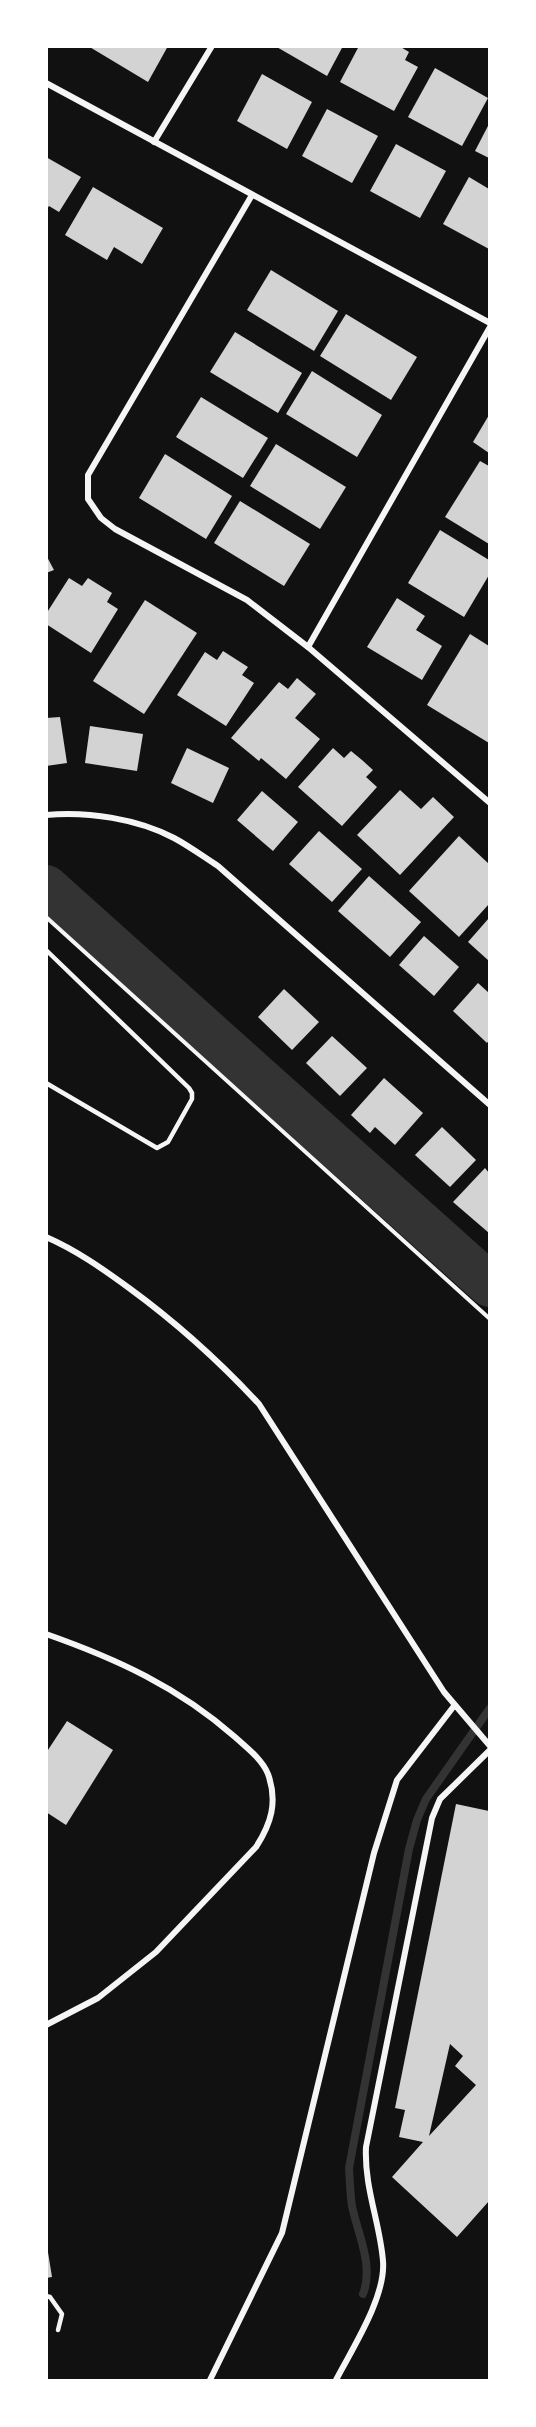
<svg xmlns="http://www.w3.org/2000/svg" width="536" height="2427" viewBox="0 0 536 2427" font-family="Jost,sans-serif">
<style>
.lines{fill:none;stroke-linecap:round;stroke-linejoin:round}
.stream{stroke:#333;stroke-width:8}
.river{stroke:#333;stroke-width:44}
.building{fill:#d3d3d3;fill-rule:evenodd}
.path{stroke:#f5f5f5;stroke-width:4}
.service{stroke:#f5f5f5;stroke-width:4.5}
.minor{stroke:#f5f5f5;stroke-width:6}
</style>
<rect width="100%" height="100%" fill="#111"/>
<g class="lines">
<path class="stream" d="M 363,2294 C 374,2265 358,2235 352,2206 C 350,2194 350,2180 349,2168 L 409,1849 L 417,1820 L 426,1799 L 490,1708"/>
<path class="river" d="M 46,887 L 490,1285"/>
</g>
<g class="building">
<path d="M 88,46 L 168,46 L 148,82 Z"/>
<path d="M 275,46 L 343,46 L 327,76 Z"/>
<path d="M 359,46 L 399,46 L 409,52 L 405,60 L 418,67 L 394,111 L 340,82 Z"/>
<path d="M 435,68 L 488,98 L 462,146 L 408,117 Z"/>
<path d="M 262,74 L 312,102 L 287,149 L 237,121 Z"/>
<path d="M 327,109 L 378,136 L 352,183 L 302,156 Z"/>
<path d="M 489,124 L 489,158 L 475,151 Z"/>
<path d="M 396,144 L 446,171 L 420,218 L 370,191 Z"/>
<path d="M 46,157 L 81,177 L 59,212 L 49,206 L 46,210 Z"/>
<path d="M 469,177 L 489,189 L 489,249 L 443,224 Z"/>
<path d="M 93,187 L 163,228 L 142,264 L 114,247 L 107,260 L 65,235 Z"/>
<path d="M 271,270 L 338,311 L 314,351 L 247,310 Z"/>
<path d="M 346,314 L 417,357 L 391,400 L 320,356 Z"/>
<path d="M 235,332 L 302,373 L 278,413 L 210,372 Z"/>
<path d="M 312,371 L 382,415 L 357,457 L 286,414 Z"/>
<path d="M 201,397 L 268,438 L 243,478 L 176,437 Z"/>
<path d="M 489,415 L 489,453 L 473,442 Z"/>
<path d="M 276,444 L 346,487 L 320,529 L 250,486 Z"/>
<path d="M 165,454 L 232,496 L 206,539 L 139,498 Z"/>
<path d="M 480,461 L 489,466 L 489,544 L 445,517 Z"/>
<path d="M 240,501 L 310,544 L 284,586 L 214,543 Z"/>
<path d="M 440,530 L 489,560 L 489,575 L 464,617 L 408,583 Z"/>
<path d="M 46,555 L 54,570 L 46,573 Z"/>
<path d="M 69,578 L 82,586 L 88,578 L 112,593 L 107,602 L 118,609 L 91,653 L 46,624 L 46,614 Z"/>
<path d="M 397,598 L 425,616 L 416,630 L 442,646 L 422,680 L 367,647 Z"/>
<path d="M 145,600 L 197,633 L 144,714 L 93,681 Z"/>
<path d="M 470,634 L 489,646 L 489,743 L 427,705 Z"/>
<path d="M 223,651 L 248,667 L 242,675 L 254,683 L 226,726 L 177,695 L 205,652 L 217,660 Z"/>
<path d="M 297,678 L 316,694 L 295,718 L 320,739 L 286,779 L 261,758 L 259,761 L 231,738 L 279,682 L 288,689 Z"/>
<path d="M 60,717 L 67,763 L 46,766 L 46,718 Z"/>
<path d="M 90,726 L 143,734 L 137,771 L 85,763 Z"/>
<path d="M 187,748 L 229,768 L 213,803 L 171,783 Z"/>
<path d="M 333,748 L 344,758 L 351,751 L 362,760 L 373,770 L 366,777 L 377,787 L 342,826 L 298,787 Z"/>
<path d="M 400,790 L 421,809 L 433,797 L 454,817 L 400,875 L 357,835 Z"/>
<path d="M 262,791 L 298,822 L 273,851 L 237,820 Z"/>
<path d="M 319,831 L 362,869 L 332,902 L 289,864 Z"/>
<path d="M 459,836 L 489,864 L 489,904 L 459,937 L 409,891 Z"/>
<path d="M 369,876 L 421,922 L 390,957 L 338,911 Z"/>
<path d="M 489,918 L 489,961 L 468,942 Z"/>
<path d="M 424,936 L 459,967 L 434,996 L 399,965 Z"/>
<path d="M 478,983 L 489,993 L 489,1040 L 487,1043 L 453,1011 Z"/>
<path d="M 284,989 L 319,1022 L 292,1050 L 258,1017 Z"/>
<path d="M 332,1036 L 367,1068 L 340,1096 L 306,1063 Z"/>
<path d="M 384,1078 L 423,1113 L 395,1145 L 375,1127 L 370,1133 L 351,1115 Z"/>
<path d="M 442,1127 L 476,1160 L 450,1187 L 415,1155 Z"/>
<path d="M 485,1168 L 489,1173 L 489,1233 L 453,1202 Z"/>
<path d="M 67,1721 L 113,1750 L 66,1825 L 46,1812 L 46,1753 Z"/>
<path d="M 456,1804 L 489,1811 L 489,2201 L 457,2237 L 392,2177 L 423,2142 L 399,2137 L 405,2110 L 395,2108 ZM 450,2044 L 463,2056 L 455,2066 L 476,2085 L 429,2136 Z"/>
<path d="M 46,2240 L 52,2277 L 46,2278 Z"/>
</g>
<g class="lines">
<path class="path" d="M 46,917 L 490,1319"/>
<g class="service">
<path d="M 46,950 L 189,1088 L 192,1093 L 192,1099 L 168,1142 L 157,1148 L 46,1083"/>
<path d="M 46,2296 L 50,2297 L 62,2314 L 58,2330"/>
</g>
<g class="minor">
<path d="M 46,83 L 490,323"/>
<path d="M 154,142 L 212,46"/>
<path d="M 252,195 L 88,475 L 88,499 L 101,518 L 115,529 L 247,600 L 308,647 L 490,803"/>
<path d="M 308,647 L 490,327"/>
<path d="M 46,815 C 88,811 138,819 174,838 C 189,846 204,857 218,866 L 490,1105"/>
<path d="M 46,1237 C 76,1250 103,1269 129,1288 C 177,1323 219,1361 259,1404 L 444,1692 L 490,1746"/>
<path d="M 46,1634 C 117,1659 178,1687 235,1737 C 246,1747 262,1759 268,1774 C 278,1802 271,1824 256,1847 L 156,1952 L 98,1998 L 46,2025"/>
<path d="M 210,2380 L 282,2233 L 374,1853 L 397,1780 L 454,1706"/>
<path d="M 336,2380 C 352,2349 386,2297 383,2261 C 380,2223 364,2187 366,2147 L 432,1818 L 440,1799 L 490,1750"/>
</g>
</g>
<rect width="536" height="2427" fill="none" stroke="#ffffff" stroke-width="96"/>
</svg>
